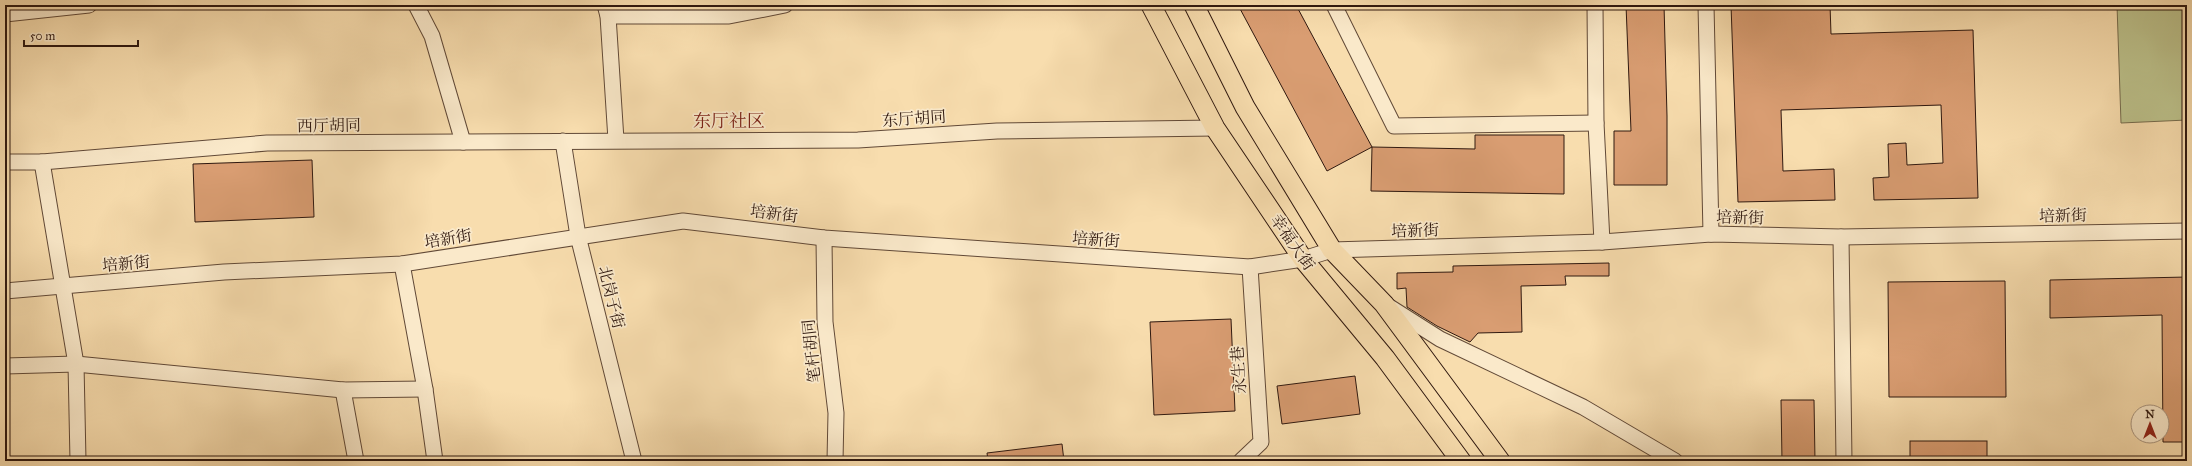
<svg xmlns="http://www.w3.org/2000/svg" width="2192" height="466" viewBox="0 0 2192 466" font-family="'IM FELL Great Primer','Noto Serif SC',serif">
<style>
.green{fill:#bcc18b;stroke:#766c4d}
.building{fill:#d99d72;stroke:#2f180f}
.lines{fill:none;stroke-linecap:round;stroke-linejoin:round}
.minor-casing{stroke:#614937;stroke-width:17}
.major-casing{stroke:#2f180f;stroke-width:21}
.minor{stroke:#fae9ca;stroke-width:15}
.major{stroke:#f8ddae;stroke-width:19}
.labels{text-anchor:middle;stroke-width:3.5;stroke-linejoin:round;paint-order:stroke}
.street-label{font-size:16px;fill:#2f180f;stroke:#fae9ca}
.quarter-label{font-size:18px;fill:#7a1f14;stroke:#fae9ca}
</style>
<rect width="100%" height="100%" fill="#f8ddae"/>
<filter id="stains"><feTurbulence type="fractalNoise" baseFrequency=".005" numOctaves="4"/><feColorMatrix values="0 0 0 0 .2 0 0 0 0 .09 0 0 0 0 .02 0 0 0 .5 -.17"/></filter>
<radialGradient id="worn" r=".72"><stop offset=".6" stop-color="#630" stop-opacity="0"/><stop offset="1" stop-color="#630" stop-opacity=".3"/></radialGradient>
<path class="green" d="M 2117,5 L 2187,5 L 2187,120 L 2121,123 Z"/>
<g class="building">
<path d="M 1238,5 L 1296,5 L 1372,147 L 1327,171 Z"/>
<path d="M 1626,5 L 1664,5 L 1667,116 L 1667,185 L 1614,185 L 1614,131 L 1631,131 Z"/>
<path d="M 1731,5 L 1830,5 L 1831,34 L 1973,30 L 1978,198 L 1874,200 L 1873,178 L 1889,177 L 1888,144 L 1906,143 L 1907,165 L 1943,163 L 1941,105 L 1781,110 L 1783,171 L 1834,169 L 1835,200 L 1738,202 Z"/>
<path d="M 1475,135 L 1564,135 L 1564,194 L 1371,191 L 1372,147 L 1475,149 Z"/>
<path d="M 312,160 L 314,217 L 195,222 L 193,164 Z"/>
<path d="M 1609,263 L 1609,276 L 1565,276 L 1566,285 L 1521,286 L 1522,332 L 1478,333 L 1470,342 L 1437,326 L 1407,307 L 1406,288 L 1397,289 L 1397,273 L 1453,272 L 1453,266 Z"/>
<path d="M 2187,277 L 2187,442 L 2163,442 L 2162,315 L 2050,318 L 2050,280 Z"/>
<path d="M 2005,281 L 2006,397 L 1889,397 L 1888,282 Z"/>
<path d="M 1231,319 L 1235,411 L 1154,415 L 1150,322 Z"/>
<path d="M 1355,376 L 1360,414 L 1282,424 L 1277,386 Z"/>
<path d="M 1781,400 L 1814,400 L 1815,461 L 1782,461 Z"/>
<rect x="1910" y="441" width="77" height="20"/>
<path d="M 1062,444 L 1064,461 L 988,461 L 987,453 Z"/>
</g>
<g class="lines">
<g class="minor-casing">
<g id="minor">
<path d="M 416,5 L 432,36 L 463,142"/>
<path d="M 605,5 L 608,16 L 616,140"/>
<path d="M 1334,5 L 1394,126 L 1596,123"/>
<path d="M 1595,5 L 1596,123 L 1602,242"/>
<path d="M 1706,5 L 1711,234"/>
<path d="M 5,14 L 89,5"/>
<path d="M 608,16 L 729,16 L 785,5"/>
<path d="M 563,141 L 578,236 L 634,461"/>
<path d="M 5,162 L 42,162 L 267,143 L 858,140 L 997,131 L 1215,128"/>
<path d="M 42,162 L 76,364 L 78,461"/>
<path d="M 1841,237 L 1844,461"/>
<path d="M 824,238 L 825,322 L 836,413 L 835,461"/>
<path d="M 402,264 L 425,389 L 435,461"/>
<path d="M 5,291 L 224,272 L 402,264 L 683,221 L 824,238 L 1250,267 L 1303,259 L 1332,250 L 1602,242 L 1711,234 L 1841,237 L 2187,231"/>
<path d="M 1388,306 L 1440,339 L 1583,407 L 1675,461"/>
<path d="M 5,366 L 76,364 L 343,390 L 425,389"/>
<path d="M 343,390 L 356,461"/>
<path d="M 1241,461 L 1261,442 L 1250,267"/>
</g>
</g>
<g class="major-casing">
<g id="major">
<path d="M 1151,5 L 1215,128 L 1303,259 L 1385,358 L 1461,461"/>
<path d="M 1194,5 L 1245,107 L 1332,250 L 1384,304 L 1500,461"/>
</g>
</g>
<use href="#minor" class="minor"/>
<use href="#major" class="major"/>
</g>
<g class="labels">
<g class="street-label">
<text transform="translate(914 118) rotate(-4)" y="6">东厅胡同</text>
<text transform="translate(329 125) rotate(-1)" y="6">西厅胡同</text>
<text transform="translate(774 213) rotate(7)" y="6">培新街</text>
<text transform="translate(2063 215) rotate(-1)" y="6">培新街</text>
<text transform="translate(1740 217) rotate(1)" y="6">培新街</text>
<text transform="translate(1415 230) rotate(-2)" y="6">培新街</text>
<text transform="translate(448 238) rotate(-9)" y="6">培新街</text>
<text transform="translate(1096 239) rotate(4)" y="6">培新街</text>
<text transform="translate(1293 242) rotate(55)" y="6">幸福大街</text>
<text transform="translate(126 263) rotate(-5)" y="6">培新街</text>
<text transform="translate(612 297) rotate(76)" y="6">北岗子街</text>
<text transform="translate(811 351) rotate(-96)" y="6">笔杆胡同</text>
<text transform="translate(1238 370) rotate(-94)" y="6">永生巷</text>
</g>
<g class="quarter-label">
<text x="729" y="127">东厅社区</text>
</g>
</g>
<rect width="2192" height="466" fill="none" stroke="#f8ddae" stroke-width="20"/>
<rect x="6" y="6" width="2180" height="454" fill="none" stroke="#2f180f" stroke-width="2"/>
<rect x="10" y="10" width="2172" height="446" fill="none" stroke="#2f180f"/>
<g transform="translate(2150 424)"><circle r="19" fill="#fae9ca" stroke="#a9957f"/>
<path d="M0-3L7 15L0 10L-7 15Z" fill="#8f2418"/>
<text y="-6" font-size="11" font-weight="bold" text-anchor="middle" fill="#2f180f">N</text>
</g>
<path d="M24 40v6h114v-6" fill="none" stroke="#2f180f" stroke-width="2"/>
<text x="30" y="40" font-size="12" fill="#2f180f" stroke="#fae9ca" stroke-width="3" paint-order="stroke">50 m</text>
<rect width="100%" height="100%" filter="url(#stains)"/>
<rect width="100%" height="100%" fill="url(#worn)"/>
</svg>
